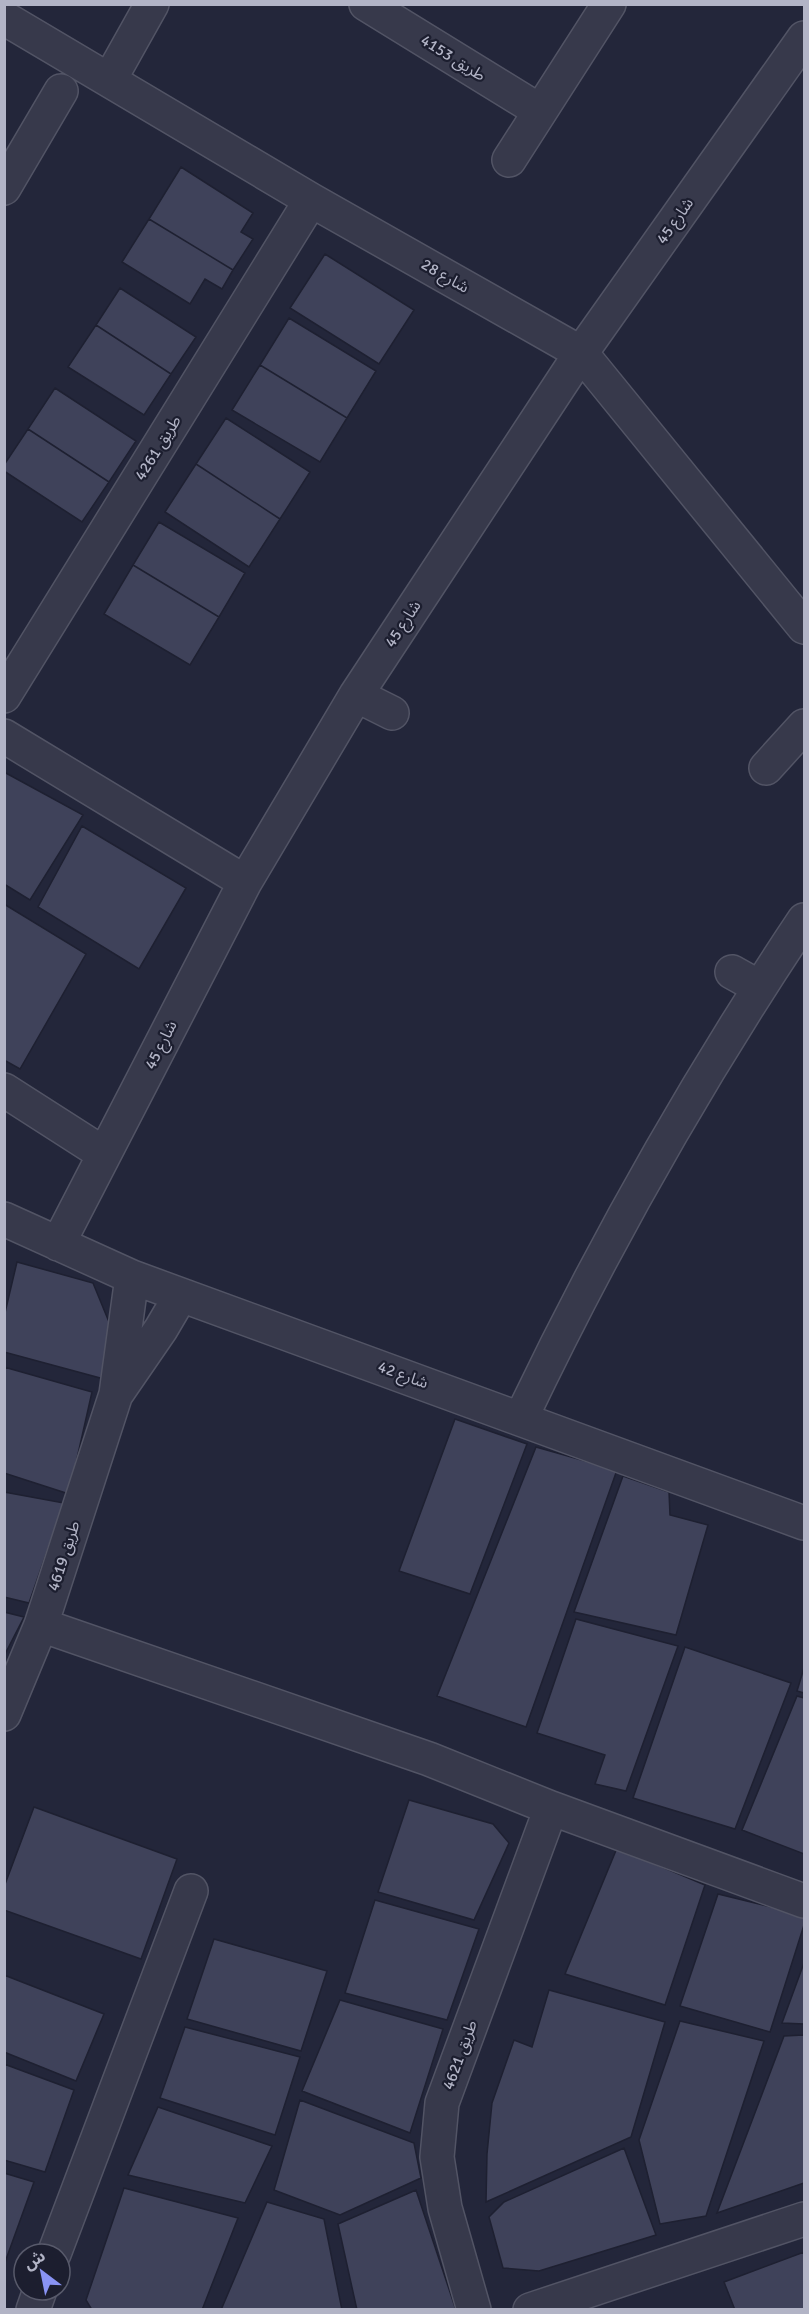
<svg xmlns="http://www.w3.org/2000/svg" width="809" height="2314" viewBox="0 0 809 2314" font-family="Signika,'Noto Sans Arabic',sans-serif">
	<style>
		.building { fill: #3f425a; stroke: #1e2031; stroke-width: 1.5 }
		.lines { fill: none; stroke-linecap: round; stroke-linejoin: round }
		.minor-casing { stroke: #525465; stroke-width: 36 }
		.minor { stroke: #37394b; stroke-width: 33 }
		.labels { text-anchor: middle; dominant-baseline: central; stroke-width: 4.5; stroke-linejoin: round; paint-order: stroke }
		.street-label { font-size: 16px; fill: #b2b4c6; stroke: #1c1e2f }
	</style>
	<rect width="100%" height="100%" fill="#23263a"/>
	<path class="building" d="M181 167 253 213 241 232 253 239 233 270 149 219Z
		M149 219 233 270 222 289 205 279 190 304 122 262Z
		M325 254 414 310 379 364 290 308Z
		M120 288 196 337 171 374 96 325Z
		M289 318 376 371 347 418 260 365Z
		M96 325 171 374 144 415 68 367Z
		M260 365 347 418 320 462 232 410Z
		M55 388 136 441 109 482 28 429Z
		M226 418 310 472 280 519 196 464Z
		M28 429 109 482 82 522 4 471V465Z
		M196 464 280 519 249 567 165 512Z
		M159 522 245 573 219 617 133 565Z
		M133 565 219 617 190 665 104 614Z
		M4 772 83 815 30 900 4 884Z
		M82 826 186 888 139 969 38 907Z
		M4 904 86 954 20 1069 4 1060Z
		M17 1262 93 1283 109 1322 104 1379 4 1352V1317Z
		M4 1367 92 1392 69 1494 4 1473Z
		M455 1419 527 1444 470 1594 399 1571Z
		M536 1447 617 1470 526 1727 437 1696Z
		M623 1476 669 1492 670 1515 708 1525 676 1635 574 1612Z
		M4 1492 64 1503 29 1603 4 1597Z
		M4 1612 24 1617 4 1656Z
		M576 1619 678 1646 626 1791 595 1784 605 1755 537 1733Z
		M685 1647 791 1683 735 1829 633 1798Z
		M804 1668V1693L797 1691Z
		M797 1696 804 1698V1854L742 1830Z
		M409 1800 493 1824 509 1843 474 1920 378 1892Z
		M34 1807 177 1859 141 1959 4 1910V1887Z
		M617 1848 705 1885 665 2005 565 1974Z
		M718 1894 804 1915V1925L770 2032 680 2006Z
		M375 1900 479 1929 447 2020 345 1993Z
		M214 1939 327 1971 301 2051 187 2019Z
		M804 1963V2024L782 2023Z
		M4 1975 104 2014 76 2081 4 2052Z
		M549 1990 665 2022 631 2137 486 2202 487 2154 492 2103 514 2040 532 2047Z
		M340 2000 443 2029 410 2133 302 2091Z
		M680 2021 764 2041 706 2216 660 2224 639 2140Z
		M185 2027 300 2057 275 2135 160 2098Z
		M804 2035V2183L717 2213 784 2036Z
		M4 2064 74 2090 45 2172 4 2160Z
		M300 2100 414 2143 421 2178 340 2215 274 2190Z
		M158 2107 272 2146 245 2203 128 2175Z
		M624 2148 656 2235 539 2271 503 2268 489 2217 504 2202Z
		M4 2173 34 2182 4 2265Z
		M124 2188 238 2218 202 2310H92L86 2300Z
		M416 2190 456 2310H357L338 2224Z
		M267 2202 324 2219 342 2310H221Z
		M804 2252V2310H735L724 2282Z"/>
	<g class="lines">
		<defs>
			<path id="minor" d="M366 4 540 111
				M4 18 311 200 581 353 804 627
				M110 79 152 4
				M509 160 609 4
				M4 188 61 91
				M356 695 392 713
				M4 696 311 200
				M4 736 245 882
				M766 768 804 726
				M732 972 759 987
				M4 1090 104 1154
				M4 1219 132 1277 804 1523
				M58 1244 245 882 356 695 581 353 804 38
				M117 1393 161 1329 181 1295
				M521 1418C604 1244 697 1080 804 920
				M41 1625 429 1759 551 1808 804 1901
				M4 1714 41 1625 116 1394 132 1277
				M54 2254 191 1891
				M33 2310 40 2290
				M474 2310 445 2208 437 2157 442 2103 551 1808
				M530 2310 804 2219"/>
		</defs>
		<use href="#minor" class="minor-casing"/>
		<use href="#minor" class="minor"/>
	</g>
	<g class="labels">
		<g class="street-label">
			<text transform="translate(453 58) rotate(32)">طريق 4153</text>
			<text transform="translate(675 221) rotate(-55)">شارع 45</text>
			<text transform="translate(445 276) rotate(30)">شارع 28</text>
			<text transform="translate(158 448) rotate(-58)">طريق 4261</text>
			<text transform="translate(403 624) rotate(-57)">شارع 45</text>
			<text transform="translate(161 1045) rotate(-63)">شارع 45</text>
			<text transform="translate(403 1375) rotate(20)">شارع 42</text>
			<text transform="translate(64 1556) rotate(-72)">طريق 4619</text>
			<text transform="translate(460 2055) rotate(-70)">طريق 4621</text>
		</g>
	</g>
	<rect width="809" height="2314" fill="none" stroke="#b2b4c6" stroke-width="12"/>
	<g transform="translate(42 2272) rotate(328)"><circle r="28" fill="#1c1e2f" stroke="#585a6b" stroke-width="1.5"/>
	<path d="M0-4.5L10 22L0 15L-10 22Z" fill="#8993f4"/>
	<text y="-9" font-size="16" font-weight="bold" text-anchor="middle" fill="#b2b4c6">ش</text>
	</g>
</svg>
